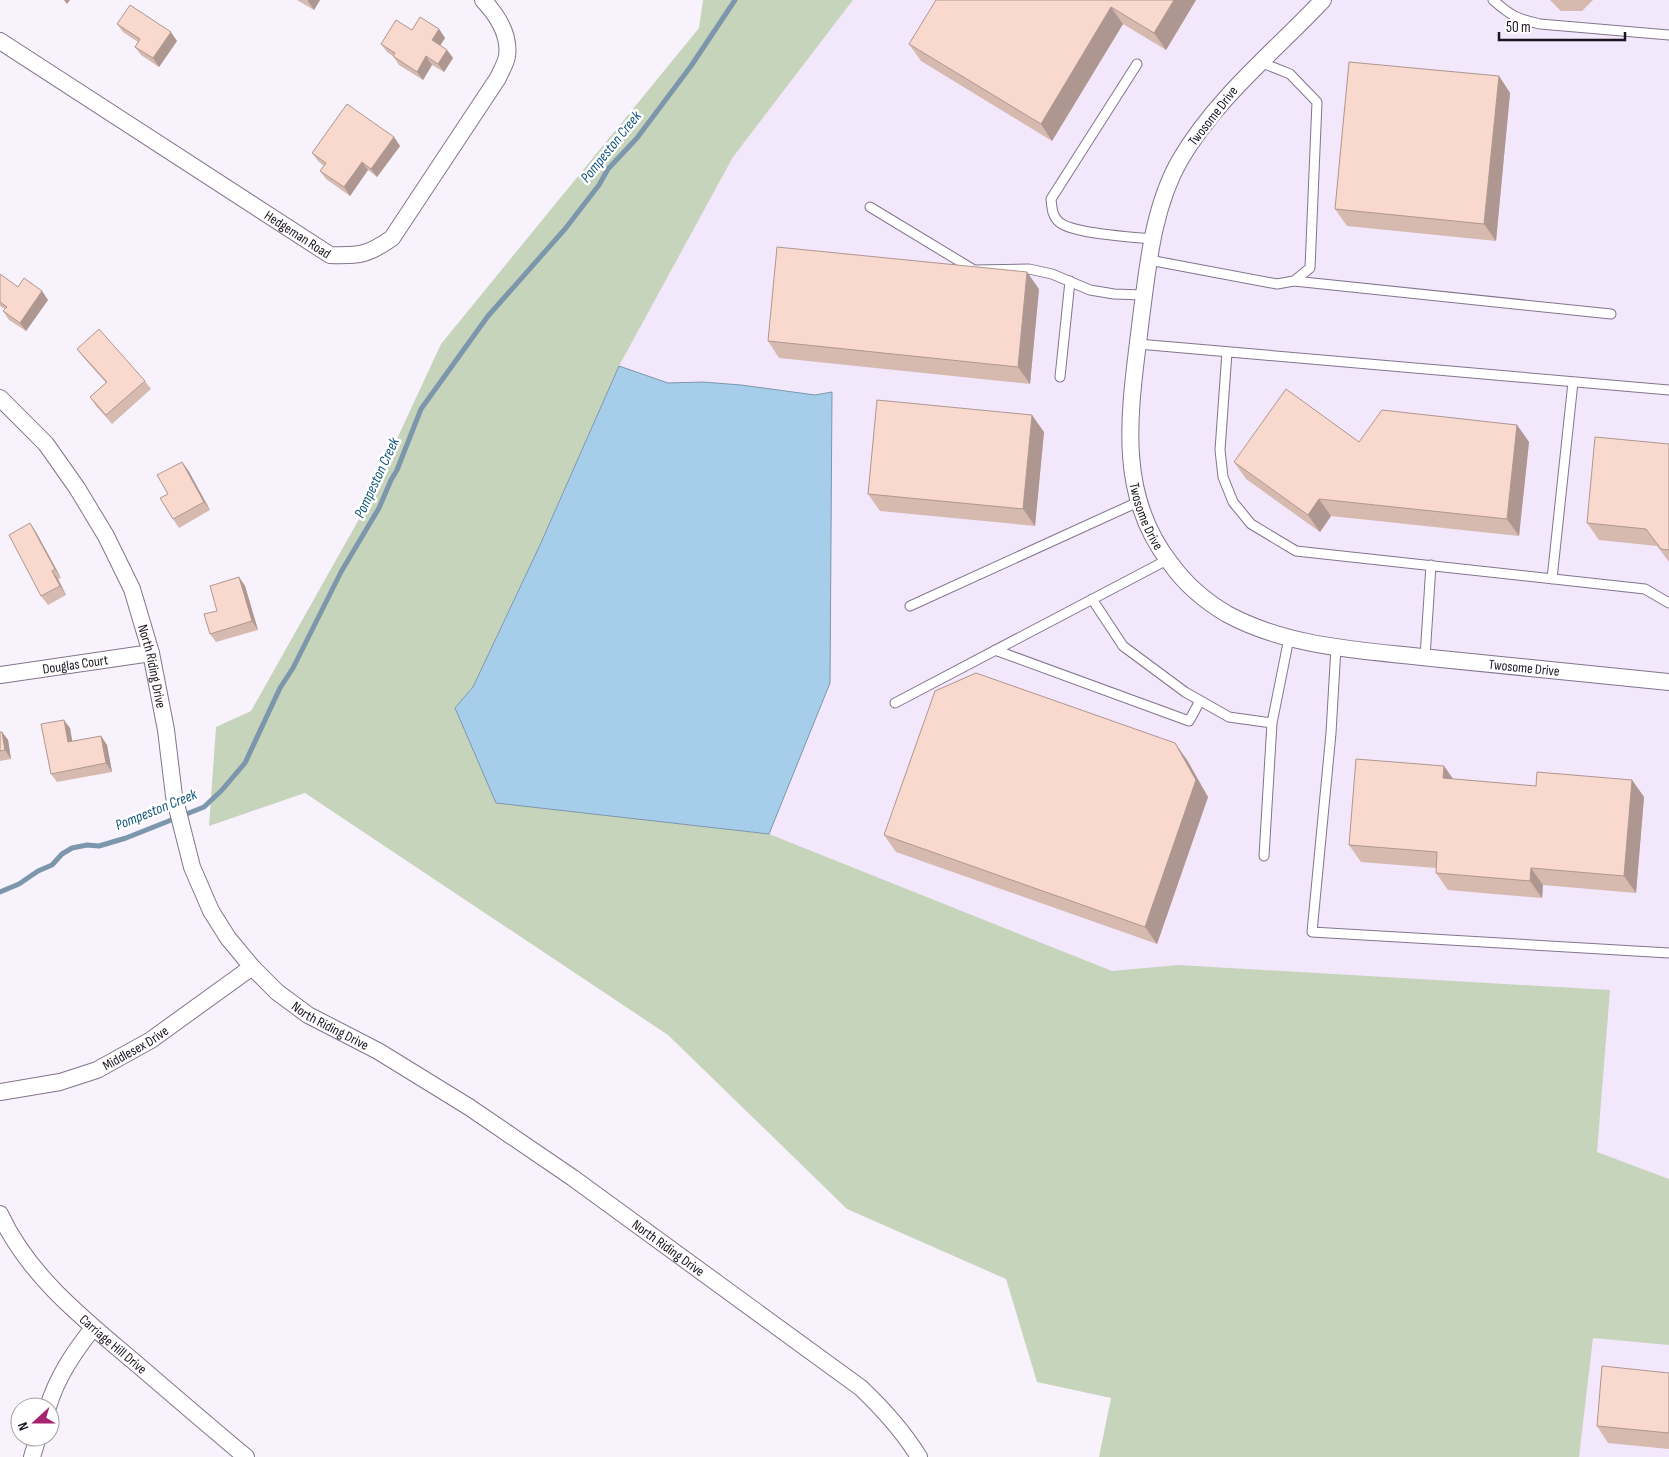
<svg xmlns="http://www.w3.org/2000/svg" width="1669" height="1457" viewBox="0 0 1669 1457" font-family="'Sofia Sans Condensed',sans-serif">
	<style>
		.built { fill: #f3e7fc }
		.green { fill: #c7d4bc }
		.water { fill: #a6ceea; stroke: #7c96ac }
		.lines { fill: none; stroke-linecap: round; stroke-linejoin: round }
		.stream { stroke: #7c96ac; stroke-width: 5 }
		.lane-casing { stroke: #82748d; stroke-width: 11 }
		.street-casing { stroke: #82748d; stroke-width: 18 }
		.lane { stroke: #fff; stroke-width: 9 }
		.street { stroke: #fff; stroke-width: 16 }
		.wall { fill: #d6bab0 }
		.shaded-wall { fill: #ae9790 }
		.building { fill: #f9d8cd; stroke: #ae9790 }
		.labels { text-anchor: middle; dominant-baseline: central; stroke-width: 5; stroke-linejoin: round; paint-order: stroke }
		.street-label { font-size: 14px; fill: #19141d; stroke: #fff }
		.water-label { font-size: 15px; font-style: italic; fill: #12567b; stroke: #fff }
	</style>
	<rect width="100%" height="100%" fill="#f8f2fd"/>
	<path class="built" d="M853 0H1669V1457H1124V1202L636 907 446 532 619 366 733 157Z"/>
	<path class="green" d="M703 0H853L733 157 619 366 540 545 473 687 455 708 496 802 769 834 1112 971 1178 965 1610 990 1597 1152 1669 1179V1345L1593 1338 1579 1457H1099L1111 1398 1037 1382 1006 1279 847 1209 668 1035 305 793 209 826 216 727 251 711 363 512 441 344 699 28Z"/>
	<path class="water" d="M619 366 668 383 703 382 741 385 815 395 832 392 830 683 769 834 496 803 455 708 473 687 540 545Z"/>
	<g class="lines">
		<path class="stream" d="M0 892 19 884 38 871 52 865 62 854 72 848 87 845 99 846 126 838 204 807 222 790 245 763 280 688 293 668 341 572 379 508 391 480 397 470 421 409 488 316 565 229 599 185 608 169 637 138 691 66 735 0"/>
		<defs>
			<path id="lane" d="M1493 0C1511 16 1517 19 1540 24L1669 35
				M1137 64 1051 199C1052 208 1052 215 1058 221 1070 234 1134 237 1153 239
				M870 207 974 270 1029 269 1052 274 1090 290 1114 294 1144 295
				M1149 260 1277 284 1294 281 1310 268 1317 102 1290 74 1260 62
				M1294 281 1611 314
				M1138 344 1669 390
				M1227 352 1220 450 1223 477 1233 502 1251 524 1296 551 1645 589 1669 603
				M1060 377 1070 281
				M1552 579 1573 382
				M1092 599 1123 646 1185 692 1229 717 1272 723 1289 638
				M910 606 1138 502
				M1336 647 1331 733 1312 932 1669 953
				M995 650 1189 721 1200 701
				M1425 657 1431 565
				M895 703 1167 560
				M1264 856 1272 723"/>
			<g id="street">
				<path id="s1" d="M1323 0C1274 52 1217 97 1180 160 1153 207 1148 265 1141 318 1131 404 1113 491 1171 564 1186 585 1205 601 1227 614 1290 648 1362 650 1431 658 1510 666 1590 674 1669 682"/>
				<path id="s2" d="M0 41 330 255C359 256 368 255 392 238L498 78C501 71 506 63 507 56 510 35 497 15 483 0"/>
				<path id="s3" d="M0 398 46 444 77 488 106 536 132 589 151 653 166 730 174 796 192 867 211 911 228 938 252 967 277 992 308 1015 378 1051 469 1107 573 1178 861 1388C883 1409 903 1431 919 1457"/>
				<path id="s4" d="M0 675 151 653"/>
				<path id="s5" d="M0 1092 60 1082 97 1070 151 1040 252 967"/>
				<path id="s6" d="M0 1214C29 1277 86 1321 138 1365 174 1396 210 1427 246 1457"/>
				<path d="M48 1407C57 1377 74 1352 93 1328"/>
				<path d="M32 1457 38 1437"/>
			</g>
		</defs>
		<use href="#lane" class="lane-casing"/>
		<use href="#street" class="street-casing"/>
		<use href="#lane" class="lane"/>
		<use href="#street" class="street"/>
	</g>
	<path class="wall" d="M297 0H320L314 10Z
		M936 0H1196L1166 50 1123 24 1052 141 921 61 909 44Z
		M1550 0H1593L1582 11H1561Z
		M117 24 177 41 159 67 141 55 135 47 138 42 123 32Z
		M439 29 445 38 440 45 447 50 453 58 444 72 432 65 423 80 399 65 393 56 387 52 381 44 412 30Z
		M1499 76 1510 93 1496 241 1347 226 1335 209Z
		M394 137 400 146 377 177 368 170 350 196 326 179 320 171 324 166 318 161 312 153Z
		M0 274 18 287 42 291 48 300 26 331 9 320 3 311 5 309 0 306Z
		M1039 289 1030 384 779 358 768 341Z
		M77 349 145 381 151 389 112 424 96 406 90 397 106 383 83 357Z
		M1517 425 1529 442 1519 536 1331 516 1320 532 1246 479 1234 462 1359 442Z
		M1044 432 1035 526 880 511 868 494Z
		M1669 444V562L1657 546 1599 540 1587 523Z
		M188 470 210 510 179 528 173 519 168 494Z
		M36 532 61 578 58 579 66 595 48 605 41 596Z
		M239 577 245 586 258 630 216 642 210 634 217 611Z
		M70 728 72 742 101 736 107 745 112 772 57 782 51 774Z
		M0 732H2L8 740 11 759 0 761Z
		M1187 760 1208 797 1157 944 896 852 884 835Z
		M1453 779 1536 786 1632 780 1644 797 1636 893 1543 885 1542 898 1448 890 1436 873V868L1361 862 1349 845Z
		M1669 1373V1449L1608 1443 1597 1426Z"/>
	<path class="shaded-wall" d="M64 0H70L67 4Z
		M308 0H320L314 10 308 1Z
		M1174 0H1196L1166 50 1154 33Z
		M1111 7 1123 24 1052 141 1041 124Z
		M439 29 445 38 438 49 432 40Z
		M171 32 177 41 159 67 153 58Z
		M447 50 453 58 444 72 438 64Z
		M426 56 432 65 423 80 417 72Z
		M1499 76 1510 93 1496 241 1484 224Z
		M394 137 400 146 377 177 371 169Z
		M362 162 368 170 350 196 344 187Z
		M1027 272 1039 289 1030 384 1018 367Z
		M42 291 48 300 26 331 20 323Z
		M1032 415 1044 432 1035 526 1023 509Z
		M1517 425 1529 442 1519 536 1507 519Z
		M182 462 188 470 210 510 204 502Z
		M1319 499 1331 516 1320 532 1308 515Z
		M30 523 36 532 61 578 55 569Z
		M52 571 58 579 66 595 60 586Z
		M239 577 245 586 258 630 252 621Z
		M64 720 70 728 74 751 68 742Z
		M2 732 8 740 11 759 5 750Z
		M101 736 107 745 112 772 106 763Z
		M1175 743 1187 760 1208 797 1157 944 1145 927Z
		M1444 766 1456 783 1443 778Z
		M1632 780 1644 797 1636 893 1624 876Z
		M1531 868 1543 885 1542 898 1530 881Z"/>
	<path class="building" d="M936 0H1174L1154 33 1111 7 1041 124 909 44Z
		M130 5 171 32 153 58 135 47 140 39 117 24Z
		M420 17 439 29 432 40 447 50 438 64 426 56 417 72 393 56 395 53 381 44 396 20 412 30Z
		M1349 62 1499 76 1484 224 1335 209Z
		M347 104 394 137 371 169 362 162 344 187 320 171 326 163 312 153Z
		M777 247 1027 272 1018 367 768 341Z
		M0 274 18 287 24 278 42 291 20 323 3 311 7 307 0 302Z
		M99 329 145 381 106 415 90 397 107 382 77 349Z
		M1286 389 1359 442 1382 410 1517 425 1507 519 1319 499 1308 515 1234 462Z
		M877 400 1032 415 1023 509 868 494Z
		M1595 437 1669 444V550L1661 549 1646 529 1587 523Z
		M182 462 204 502 173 519 160 498 168 494 157 475Z
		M30 523 55 569 52 571 60 586 41 596 9 535Z
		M239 577 252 621 210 634 204 614 217 611 210 586Z
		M976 673 1175 743 1196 780 1145 927 884 835 935 691Z
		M64 720 68 742 101 736 106 763 51 774 41 724Z
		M0 732H2L5 750 0 751Z
		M1356 759 1444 766 1443 778 1536 786 1537 772 1632 780 1624 876 1531 868 1530 881 1436 873 1437 852 1349 845Z
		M1602 1366 1669 1373V1433L1597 1426Z"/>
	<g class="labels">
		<g class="street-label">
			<text transform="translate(1213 116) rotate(-52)">Twosome Drive</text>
			<text stroke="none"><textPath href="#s2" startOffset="355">Hedgeman Road</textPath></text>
			<text stroke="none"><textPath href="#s1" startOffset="580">Twosome Drive</textPath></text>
			<text stroke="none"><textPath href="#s4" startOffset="76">Douglas Court</textPath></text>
			<text stroke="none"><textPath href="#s3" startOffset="314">North Riding Drive</textPath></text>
			<text stroke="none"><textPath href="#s1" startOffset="1014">Twosome Drive</textPath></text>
			<text stroke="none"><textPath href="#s3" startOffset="735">North Riding Drive</textPath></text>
			<text stroke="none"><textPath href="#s5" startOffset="144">Middlesex Drive</textPath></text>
			<text stroke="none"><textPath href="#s3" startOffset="1140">North Riding Drive</textPath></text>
			<text stroke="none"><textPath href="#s6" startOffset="174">Carriage Hill Drive</textPath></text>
		</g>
		<g class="water-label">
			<text transform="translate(611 147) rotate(-51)">Pompeston Creek</text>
			<text transform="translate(377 478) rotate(-65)">Pompeston Creek</text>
			<text transform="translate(156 810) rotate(-22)">Pompeston Creek</text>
		</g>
	</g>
	<g transform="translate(35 1422) rotate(249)"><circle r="24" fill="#ffffff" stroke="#a3a1a5"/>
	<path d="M0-4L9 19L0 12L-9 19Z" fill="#a72370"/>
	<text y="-8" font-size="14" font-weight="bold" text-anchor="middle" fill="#19141d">N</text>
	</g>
	<path d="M1499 32v8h126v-8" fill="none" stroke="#19141d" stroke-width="2.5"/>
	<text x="1506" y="32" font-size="15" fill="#19141d" stroke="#ffffff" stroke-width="4" paint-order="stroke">50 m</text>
</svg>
